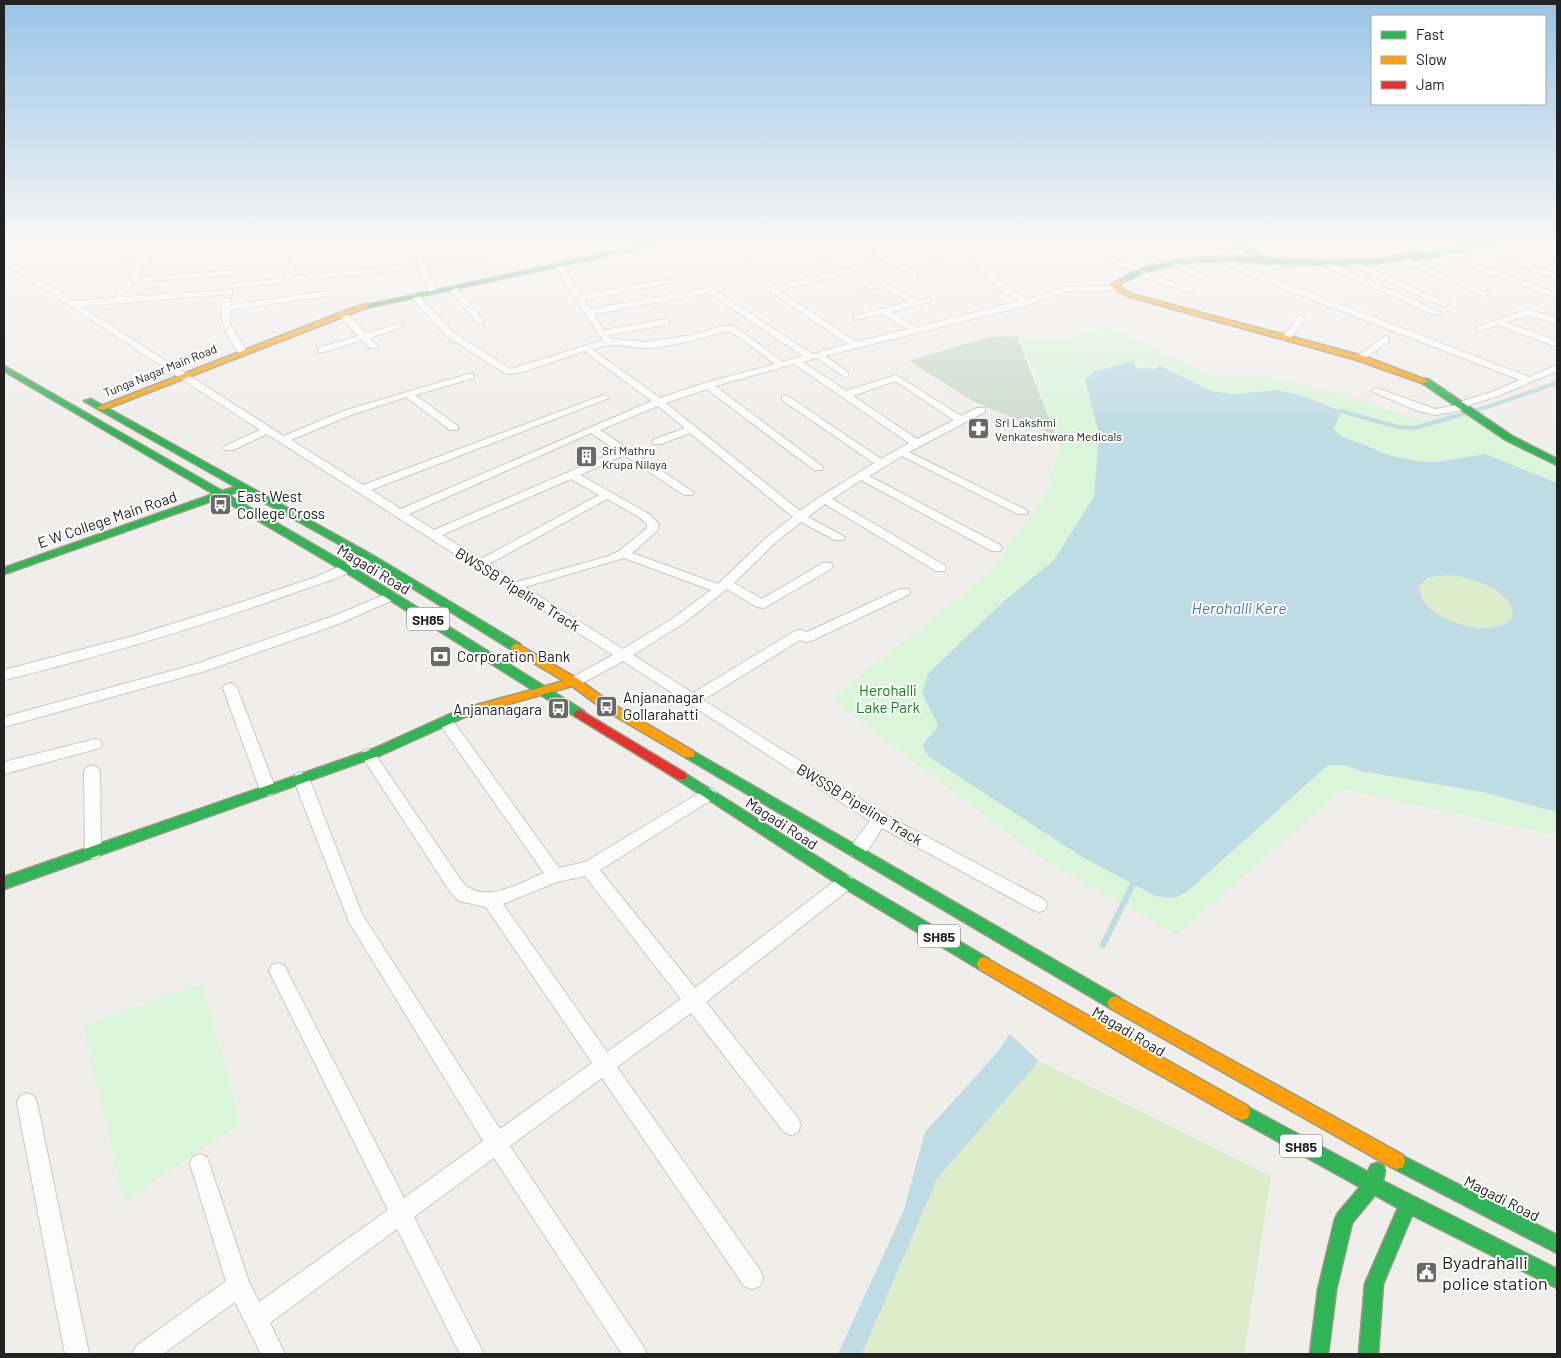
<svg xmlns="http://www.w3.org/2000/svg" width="1561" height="1358" viewBox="0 0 1561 1358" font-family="Barlow,sans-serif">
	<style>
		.grass { fill: #ddeccb }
		.cemetery { fill: #cadbca }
		.park { fill: #daf5da }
		.water { fill: #bfdbe3; fill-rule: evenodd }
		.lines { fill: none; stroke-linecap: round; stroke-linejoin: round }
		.stream-far1 { stroke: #bfdbe3; stroke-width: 4 }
		.stream { stroke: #bfdbe3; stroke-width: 6 }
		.street-casing { stroke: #c9c8c7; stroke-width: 2 }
		.fast-casing { stroke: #999a82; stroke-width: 3 }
		.slow-casing { stroke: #999a82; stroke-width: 3 }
		.jam-casing { stroke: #999a82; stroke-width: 3 }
		.street { fill: #fdfcfc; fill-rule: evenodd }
		.fast { fill: #30b455; fill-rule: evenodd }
		.slow { fill: #ff9f0a; fill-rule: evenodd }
		.jam { fill: #e5322d; fill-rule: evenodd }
		.labels { text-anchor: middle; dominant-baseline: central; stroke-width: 4; stroke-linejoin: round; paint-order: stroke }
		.far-street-label { font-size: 12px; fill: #222; stroke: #fff }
		.far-poi-label { font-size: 12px; fill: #222; stroke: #fff; text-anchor: start }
		.shield { fill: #fff; stroke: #646464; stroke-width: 1 }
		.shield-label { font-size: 14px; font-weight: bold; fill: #222 }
		.poi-label { font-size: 15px; fill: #222; stroke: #fff; text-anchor: start }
		.street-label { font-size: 15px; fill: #222; stroke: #fff }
		.park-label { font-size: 15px; fill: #0c8416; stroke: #fff }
		.water-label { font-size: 16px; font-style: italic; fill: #4a7aab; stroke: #fff }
		.near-poi-label { font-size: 18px; fill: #222; stroke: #fff; text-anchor: start }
	</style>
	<rect width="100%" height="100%" fill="#f0eeeb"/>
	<path class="grass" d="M1451 575C1471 578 1518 591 1512 619 1490 641 1420 619 1419 587L1427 579Z
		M1039 1061 1271 1176 1244 1354H862L937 1179Z"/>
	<path class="cemetery" d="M1017 336 1056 436 975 402 909 361 988 337Z"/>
	<path class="park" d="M1110 327 1213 376 1257 375 1342 394 1421 421 1463 410 1502 440 1557 466V483L1485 454 1436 462 1417 461 1392 456 1339 435 1277 390 1233 394 1212 391 1160 365 1158 369 1136 368 1085 381 1099 433 1094 497 1054 560 1004 601 922 693 938 726 923 745 1082 857 1156 896 1188 891 1328 765H1344L1361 771 1482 792 1557 812V836L1343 789 1177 935 1039 857 831 699 991 572 1047 491 1059 447 1035 374 1017 336 1058 340Z
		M202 984 241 1123 124 1202 83 1026Z"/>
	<path class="water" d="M1134 360 1137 368 1157 369 1159 365 1212 391 1233 394 1277 390 1300 395 1341 411 1334 429 1339 435 1392 456 1417 461 1436 462 1485 454 1557 483V812L1482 792 1361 771 1344 765H1328L1188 891 1175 898 1156 896 1082 857 928 756 923 745 938 726 922 693 928 674 1004 601 1054 560 1094 497 1099 433 1085 380 1093 372ZM1451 575C1471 578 1518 591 1512 619 1490 641 1419 619 1419 587L1427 578Z
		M1010 1034 1039 1061 937 1179 862 1354H838L904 1210 925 1132 996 1054Z"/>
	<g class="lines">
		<path class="stream-far1" d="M1335 413 1341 411 1398 427 1415 428 1490 406 1557 383"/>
		<path class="stream" d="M1103 945 1133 884V878"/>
		<defs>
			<path id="street" d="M294 243H302L301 246 372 243 368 245 300 251 293 277 417 263 412 243H420L422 252 488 243H509L505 245 423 257 424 262 561 245 565 247 561 249 426 267 437 292 433 294 429 292 418 268 231 288 227 286 231 284 284 278Z
				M722 243H731L767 272 760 274Z
				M794 243H803L816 251 856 243H871L821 255 843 270 884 260 873 254V250L895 243H907L882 252 917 273V277H911L889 263 779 290 856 342 908 329 883 314 854 320V316L908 302 884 287 864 290 863 288 885 282 916 300 930 298V302L891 312 917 327 1019 301 995 286 963 255 926 264V260L959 251 951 243H959L1001 282 1027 299 1067 287 1114 286 1118 288 1114 290 1067 291 1018 308 825 356 848 372V376L845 377 817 358 803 362 846 391 896 375 961 416 977 408H985V412L909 452 1026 510 1028 512 1026 514H1018L902 456 869 476 1000 545 1002 548 1000 551H992L861 480 832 499 944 565 946 568 944 571H936L825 504 808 517 843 536 845 538 843 540H835L801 522 776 542 734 583 762 599 823 563H831L833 566 831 569 764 608 757 607 727 589 684 623 633 655 693 693 795 631 800 630 807 632 900 589H908L910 592 908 595 811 641 806 642 800 640 703 700 886 815 1045 900 1047 905 1045 910 1039 912 1033 910 882 828C875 838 866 861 851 856L849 851 851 846 870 821 623 661 579 685H569L567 682 569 679 613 655 267 434 233 450H225L224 448 225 446 260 430 4 263V258H7L73 301 114 298 137 266H114L111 261 115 251 4 255V251L146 245 150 247 149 249 123 250 119 261 140 262 147 251H153L154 253 137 277 241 270 242 272 238 274 134 282 123 297 232 290V294H229L80 306 284 436 343 411 468 374H474V378L415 395 458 426V430H450L406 397 351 415 291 440 363 485 601 396 604 395 609 398 371 490 401 509 652 401 584 351 523 372 506 374 448 337 412 298V294H418L454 333 511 369 603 340 554 266 558 264H561L581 295 677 278 681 280 677 282 584 300 591 309 721 286 725 288 717 291 812 354 848 344 772 293 771 287 835 272ZM709 293 803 356 783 362 734 326H722L697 334 647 342 611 339 608 335 666 325 670 322 666 319 604 330 594 314ZM722 332H732L775 364 705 383 660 398 592 349C616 342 623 347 646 348 668 348 701 338 722 332ZM794 364 909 443 881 459 788 396H782V400L874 463 820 497 800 511 666 403 707 389 814 470H822L823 468 822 466 715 386ZM895 381 954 420 917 439 853 396ZM658 406 685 428 653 440 652 442 653 444H661L690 433 793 517 767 537 718 584 632 553 657 531 659 524 649 514 580 475 624 455 684 495H692L694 493 692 491 600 430ZM591 433 617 451 434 530 409 514ZM571 479 599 495 481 559 442 535ZM607 499 641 518 647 525V528L619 551 609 556 517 582 489 564ZM624 558 711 590 675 617 623 649 525 587Z
				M1066 243H1077L1144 269V272L1195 290 1188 292 1134 274V271Z
				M1237 243H1256L1238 247 1234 245Z
				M1349 243H1359L1393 260 1386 262Z
				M1406 243C1419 243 1429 251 1441 251L1557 293V298L1437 255 1431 256Z
				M1518 243H1530L1557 253V257Z
				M1472 246H1478L1557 274V279L1472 250Z
				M1143 256H1149L1167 264 1163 266 1143 260Z
				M1217 256H1223L1259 273 1529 377 1557 365V371L1498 396 1469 405 1468 409 1435 415 1418 411 1371 391 1376 388 1379 389 1435 409 1458 405 1459 402 1492 392 1520 380 1253 277 1217 260Z
				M1397 256H1403L1490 294 1483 296 1397 260Z
				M1167 260H1173L1207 276 1200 278 1167 264Z
				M1348 261H1354L1450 304 1443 306 1348 265Z
				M1324 262H1330L1442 313 1435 315 1324 266Z
				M450 286H456L483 320V324H477L450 290Z
				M330 291H333V295L230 310 229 322 247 352 245 354H239C227 335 216 320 224 298H230L231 305Z
				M1528 309 1557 318V324L1528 315 1506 322 1557 341V347L1498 325 1479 331 1475 328Z
				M342 311 345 312 366 334 400 323 404 326 370 338 378 346 376 348H370L362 340 324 352H318V348L358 336 338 314Z
				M1301 316 1305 319 1304 321 1289 340H1283V336L1298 317Z
				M1386 336 1389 337V341L1363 360H1357V356Z
				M369 553 375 557C364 570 317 585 299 591 203 626 103 656 4 680V670L133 636 233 605 316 577Z
				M391 592 395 593 397 596 395 599 341 623 205 671 4 727V717L196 664 331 617Z
				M230 683 235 685 237 688 276 790 273 794 268 796 263 794 260 790 223 688 225 685Z
				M446 717 451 718 559 868 585 862 704 790 709 788 714 790 717 794 714 798 600 870 695 988 840 877 846 875 852 877 854 882 852 887 706 1002 798 1118 801 1125 798 1132 791 1135 784 1132 691 1013 617 1067 760 1270 763 1278 760 1286 752 1289 744 1286 602 1078 510 1146 643 1346 647 1354H622L494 1158 414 1217 484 1354H460L397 1229 270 1323 285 1354H261L235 1302 163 1354H132L136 1346 226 1281 190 1164 193 1157 200 1154 207 1157 249 1282 259 1302 388 1210 272 977 269 971 272 965 278 963 284 965 404 1198 483 1141 349 922 293 778 296 774 301 772 306 774 309 778 362 914 500 1129 592 1063 486 907 459 901 451 893 361 755 363 751 368 749 373 751 463 883C485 905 519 883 544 873L441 726 439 722 441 718ZM585 876 681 999 607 1052 503 904 557 882Z
				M95 739 100 740 102 744 100 748 4 774V762Z
				M92 765 97 767 100 771 101 852 99 857 93 859 87 857 85 852 84 771 87 767Z
				M27 1093 34 1096 37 1103 89 1354H65L17 1103 20 1096Z"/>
			<path id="fast" d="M654 243H666L366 308 363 306Z
				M1230 243H1238L1263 256 1264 258 1321 261 1370 260 1494 243H1509L1429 257 1370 264 1321 265 1206 261 1178 264 1152 270 1124 281 1119 280C1151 256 1218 256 1257 257Z
				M4 366 222 491 236 487 84 401 91 399 372 555 520 644 521 647 520 650H512L366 559 242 490 228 495 352 567 584 711 586 714 584 717H576L344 571 220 498 4 574V568L214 494 4 371Z
				M1422 379H1428L1512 436 1557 459V465L1506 440 1422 383Z
				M481 704 487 708 485 711 465 717 381 755 4 889V877L373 749 457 711Z
				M689 749 1120 998 1123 1003 1120 1008 1115 1010 1110 1008 685 757 683 754 685 751Z
				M681 771 851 878 989 959 991 964 989 969 984 971 979 969 841 886 677 779 675 776 677 773Z
				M1242 1104 1368 1172 1371 1165 1377 1163 1383 1165 1385 1171 1383 1181 1557 1269V1288L1412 1215 1383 1284 1378 1354H1359L1365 1284 1398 1208 1375 1195 1352 1223 1336 1290 1328 1354H1310L1318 1290 1335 1219 1338 1213 1360 1187 1236 1118 1234 1112 1236 1106Z
				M1397 1153 1557 1235V1253L1391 1167 1389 1161 1391 1155Z"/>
			<path id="slow" d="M1120 279 1125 280 1118 286 1131 294 1363 356 1429 381 1422 383 1357 360 1127 296 1110 286Z
				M366 304 368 305V307L103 410 96 408 345 311Z
				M516 643 578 679 611 703 693 751 695 754 693 757H685L603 709 572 686 481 712 477 711 475 708 477 705 564 681 512 650 511 647Z
				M984 957 1248 1106 1250 1112 1248 1118 1242 1120 1236 1118 1137 1062 979 969 977 964 979 959Z
				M1115 996 1403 1155 1405 1161 1403 1167 1397 1169 1391 1167 1110 1008 1107 1003 1110 998Z"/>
			<path id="jam" d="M580 710 685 773 687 776 685 779H677L576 717 574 714 576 711Z"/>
		</defs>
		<use href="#street" class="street-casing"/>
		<use href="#fast" class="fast-casing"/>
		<use href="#slow" class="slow-casing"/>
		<use href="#jam" class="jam-casing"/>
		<use href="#street" class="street"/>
		<use href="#fast" class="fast"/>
		<use href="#slow" class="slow"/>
		<use href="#jam" class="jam"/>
	</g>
	<linearGradient id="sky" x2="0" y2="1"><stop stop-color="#97c4e6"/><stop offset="0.56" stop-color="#f8f7f6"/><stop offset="1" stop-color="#f8f7f6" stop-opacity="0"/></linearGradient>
	<rect width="1561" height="433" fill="url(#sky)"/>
	<defs>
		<symbol id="pharmacy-square" viewBox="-11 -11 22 22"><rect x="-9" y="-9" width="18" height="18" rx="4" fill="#6a6968" stroke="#fff"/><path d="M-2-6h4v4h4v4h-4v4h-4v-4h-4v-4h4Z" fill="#fff"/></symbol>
		<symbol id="building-square" viewBox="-11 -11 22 22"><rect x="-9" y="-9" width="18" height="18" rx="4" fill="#6a6968" stroke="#fff"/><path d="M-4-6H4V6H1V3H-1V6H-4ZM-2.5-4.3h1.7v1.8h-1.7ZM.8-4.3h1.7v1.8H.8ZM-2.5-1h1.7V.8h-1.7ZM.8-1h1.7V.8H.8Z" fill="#fff"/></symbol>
		<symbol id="bus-square" viewBox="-11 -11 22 22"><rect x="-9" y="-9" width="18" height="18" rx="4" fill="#6a6968" stroke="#fff"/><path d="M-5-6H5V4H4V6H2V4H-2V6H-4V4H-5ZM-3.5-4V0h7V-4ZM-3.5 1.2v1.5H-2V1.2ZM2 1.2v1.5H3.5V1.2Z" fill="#fff"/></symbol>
		<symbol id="bank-square" viewBox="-11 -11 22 22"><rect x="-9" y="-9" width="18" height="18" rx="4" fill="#6a6968" stroke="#fff"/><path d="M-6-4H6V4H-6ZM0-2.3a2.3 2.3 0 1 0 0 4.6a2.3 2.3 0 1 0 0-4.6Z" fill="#fff"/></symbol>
		<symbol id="civic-square" viewBox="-11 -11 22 22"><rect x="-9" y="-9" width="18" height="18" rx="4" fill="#6a6968" stroke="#fff"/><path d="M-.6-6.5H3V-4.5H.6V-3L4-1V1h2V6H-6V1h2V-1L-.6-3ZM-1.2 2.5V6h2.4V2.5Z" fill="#fff"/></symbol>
	</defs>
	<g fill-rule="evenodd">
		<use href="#pharmacy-square" x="966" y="416" width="25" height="25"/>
		<use href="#building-square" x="574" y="444" width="25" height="25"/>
		<use href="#bus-square" x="208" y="492" width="25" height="25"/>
		<use href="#bank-square" x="428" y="644" width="25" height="25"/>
		<use href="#bus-square" x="594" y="694" width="25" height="25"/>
		<use href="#bus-square" x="546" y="696" width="25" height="25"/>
		<use href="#civic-square" x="1414" y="1260" width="25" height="25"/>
	</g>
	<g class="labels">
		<g class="far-street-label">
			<text transform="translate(160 370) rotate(-22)">Tunga Nagar Main Road</text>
		</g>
		<g class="far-poi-label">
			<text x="995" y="422">Sri Lakshmi<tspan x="995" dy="14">Venkateshwara Medicals</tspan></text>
			<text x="602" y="450">Sri Mathru<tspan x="602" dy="14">Krupa Nilaya</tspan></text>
		</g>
		<g class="shield">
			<rect x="407" y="607.5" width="42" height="23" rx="4"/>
			<rect x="918" y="924.5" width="42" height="23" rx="4"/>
			<rect x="1280" y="1134.5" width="42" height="23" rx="4"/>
		</g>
		<g class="shield-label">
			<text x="428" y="619">SH85</text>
			<text x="939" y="936">SH85</text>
			<text x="1301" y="1146">SH85</text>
		</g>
		<g class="poi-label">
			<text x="237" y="496">East West<tspan x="237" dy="17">College Cross</tspan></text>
			<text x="457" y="656">Corporation Bank</text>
			<text x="623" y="697">Anjananagar<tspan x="623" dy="17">Gollarahatti</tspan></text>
			<text x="542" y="709" text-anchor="end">Anjananagara</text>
		</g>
		<g class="street-label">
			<text transform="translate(107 519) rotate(-19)">E W College Main Road</text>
			<text transform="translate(374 569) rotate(31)">Magadi Road</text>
			<text transform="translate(518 589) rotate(32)">BWSSB Pipeline Track</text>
			<text transform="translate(860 804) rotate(31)">BWSSB Pipeline Track</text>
			<text transform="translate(782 823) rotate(33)">Magadi Road</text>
			<text transform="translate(1129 1031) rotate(31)">Magadi Road</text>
			<text transform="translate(1502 1198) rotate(27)">Magadi Road</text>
		</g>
		<g class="park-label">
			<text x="888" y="690">Herohalli<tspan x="888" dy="17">Lake Park</tspan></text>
		</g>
		<g class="water-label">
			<text x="1239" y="607">Herohalli Kere</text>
		</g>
		<g class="near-poi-label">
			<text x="1442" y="1262">Byadrahalli<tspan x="1442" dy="21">police station</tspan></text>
		</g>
	</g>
	<rect width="1561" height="1358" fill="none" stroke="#222222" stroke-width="10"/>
	<rect x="1371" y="15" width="175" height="90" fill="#ffffff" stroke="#a7a7a7"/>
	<rect x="1381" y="31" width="25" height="8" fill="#30b455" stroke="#a7a7a7"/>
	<text x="1416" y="40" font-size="15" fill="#222222">Fast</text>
	<rect x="1381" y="56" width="25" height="8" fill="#ff9f0a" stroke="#a7a7a7"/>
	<text x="1416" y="65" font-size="15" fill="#222222">Slow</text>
	<rect x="1381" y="81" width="25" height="8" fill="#e5322d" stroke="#a7a7a7"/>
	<text x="1416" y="90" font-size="15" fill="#222222">Jam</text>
</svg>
